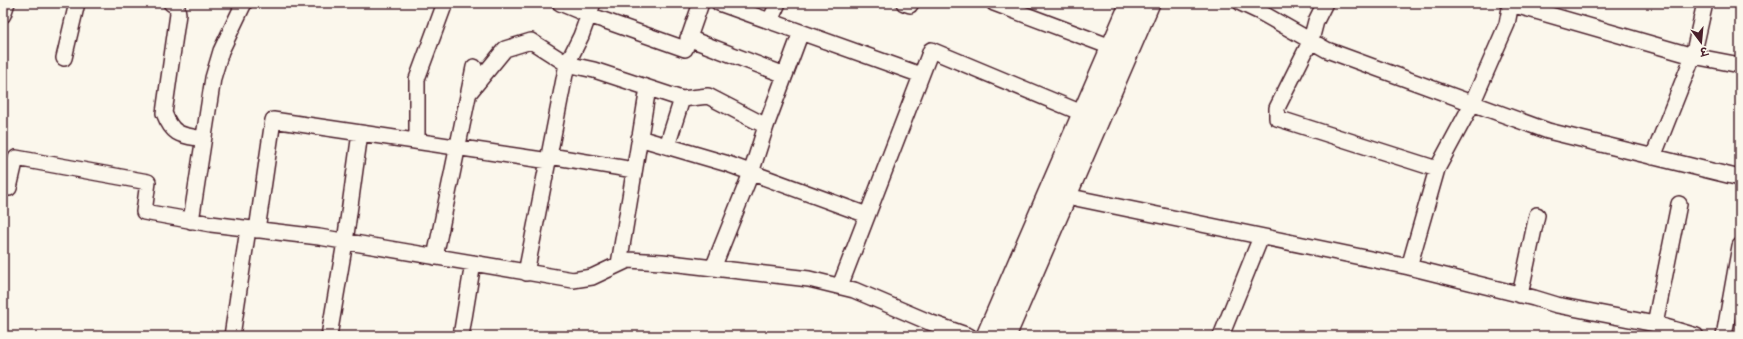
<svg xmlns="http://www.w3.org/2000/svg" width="1743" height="339" viewBox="0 0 1743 339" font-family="'Comic Neue','Playpen Sans Deva',sans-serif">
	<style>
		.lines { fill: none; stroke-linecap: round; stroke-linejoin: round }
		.minor-casing { stroke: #4a1f2b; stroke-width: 18 }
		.major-casing { stroke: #4a1f2b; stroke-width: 22 }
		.minor { stroke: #fbf7ec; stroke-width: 15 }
		.major { stroke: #fbf7ec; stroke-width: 19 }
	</style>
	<rect width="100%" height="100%" fill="#fbf7ec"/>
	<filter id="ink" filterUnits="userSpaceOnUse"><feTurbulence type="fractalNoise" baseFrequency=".025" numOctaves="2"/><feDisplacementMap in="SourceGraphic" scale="8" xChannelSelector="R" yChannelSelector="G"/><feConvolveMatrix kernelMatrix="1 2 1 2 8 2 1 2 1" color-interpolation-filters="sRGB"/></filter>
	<g filter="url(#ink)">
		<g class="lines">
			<defs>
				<path id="minor" d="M171 3 177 7 178 14 164 113C173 136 181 135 203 139
					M560 3 589 15 685 49 701 3
					M719 3 921 75
					M904 3 910 5 911 3
					M994 3 1111 47
					M1241 3 1258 11 1327 50 1548 131 1740 178
					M1325 3 1316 21 1311 40 1277 108V118L1437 169
					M1508 3 1693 56 1740 65
					M3 15 7 3
					M770 21 778 3
					M688 38 785 75 801 32
					M64 58 77 3
					M469 93 505 49 531 41 567 64 594 70 682 99 667 146
					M682 99 708 96 766 126
					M639 138 728 164 867 215
					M417 141V79L445 3
					M550 156 634 170
					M1653 157 1693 56 1705 3
					M3 187 9 188 16 158 148 182 144 212 211 224 319 237 573 280 592 277 628 260 662 262 809 279 854 290 929 322 969 336
					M1066 196 1409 267 1534 298 1557 305 1655 324 1696 336
					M191 221 213 78 221 51 244 3
					M257 230 273 120 549 161
					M435 257 474 67
					M619 264 648 88
					M1409 267 1437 169 1472 104 1507 24 1511 3
					M713 268 751 173 766 126 785 75
					M526 273 567 64 581 36 593 3
					M840 286 931 50 1082 113
					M1520 295 1537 215
					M1655 324 1679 204
					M232 336 248 229
					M329 336 345 242 360 133
					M461 336 473 263
					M1221 336 1261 237
					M1724 336 1740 246"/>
				<path id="major" d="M986 336 1130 3
					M1006 336 1150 3"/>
			</defs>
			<use href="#minor" class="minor-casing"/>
			<use href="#major" class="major-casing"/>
			<use href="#minor" class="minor"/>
			<use href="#major" class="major"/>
		</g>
	</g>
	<rect width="1743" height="339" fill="none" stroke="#fbf7ec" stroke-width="16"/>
	<rect x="8" y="8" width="1727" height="323" fill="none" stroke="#4a1f2b" stroke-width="1.5" filter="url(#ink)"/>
	<g transform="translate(1701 42) rotate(164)" stroke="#fbf7ec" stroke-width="3" paint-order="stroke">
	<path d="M0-3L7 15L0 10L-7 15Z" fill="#4a1f2b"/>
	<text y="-6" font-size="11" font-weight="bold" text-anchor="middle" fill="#4a1f2b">उ</text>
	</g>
</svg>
